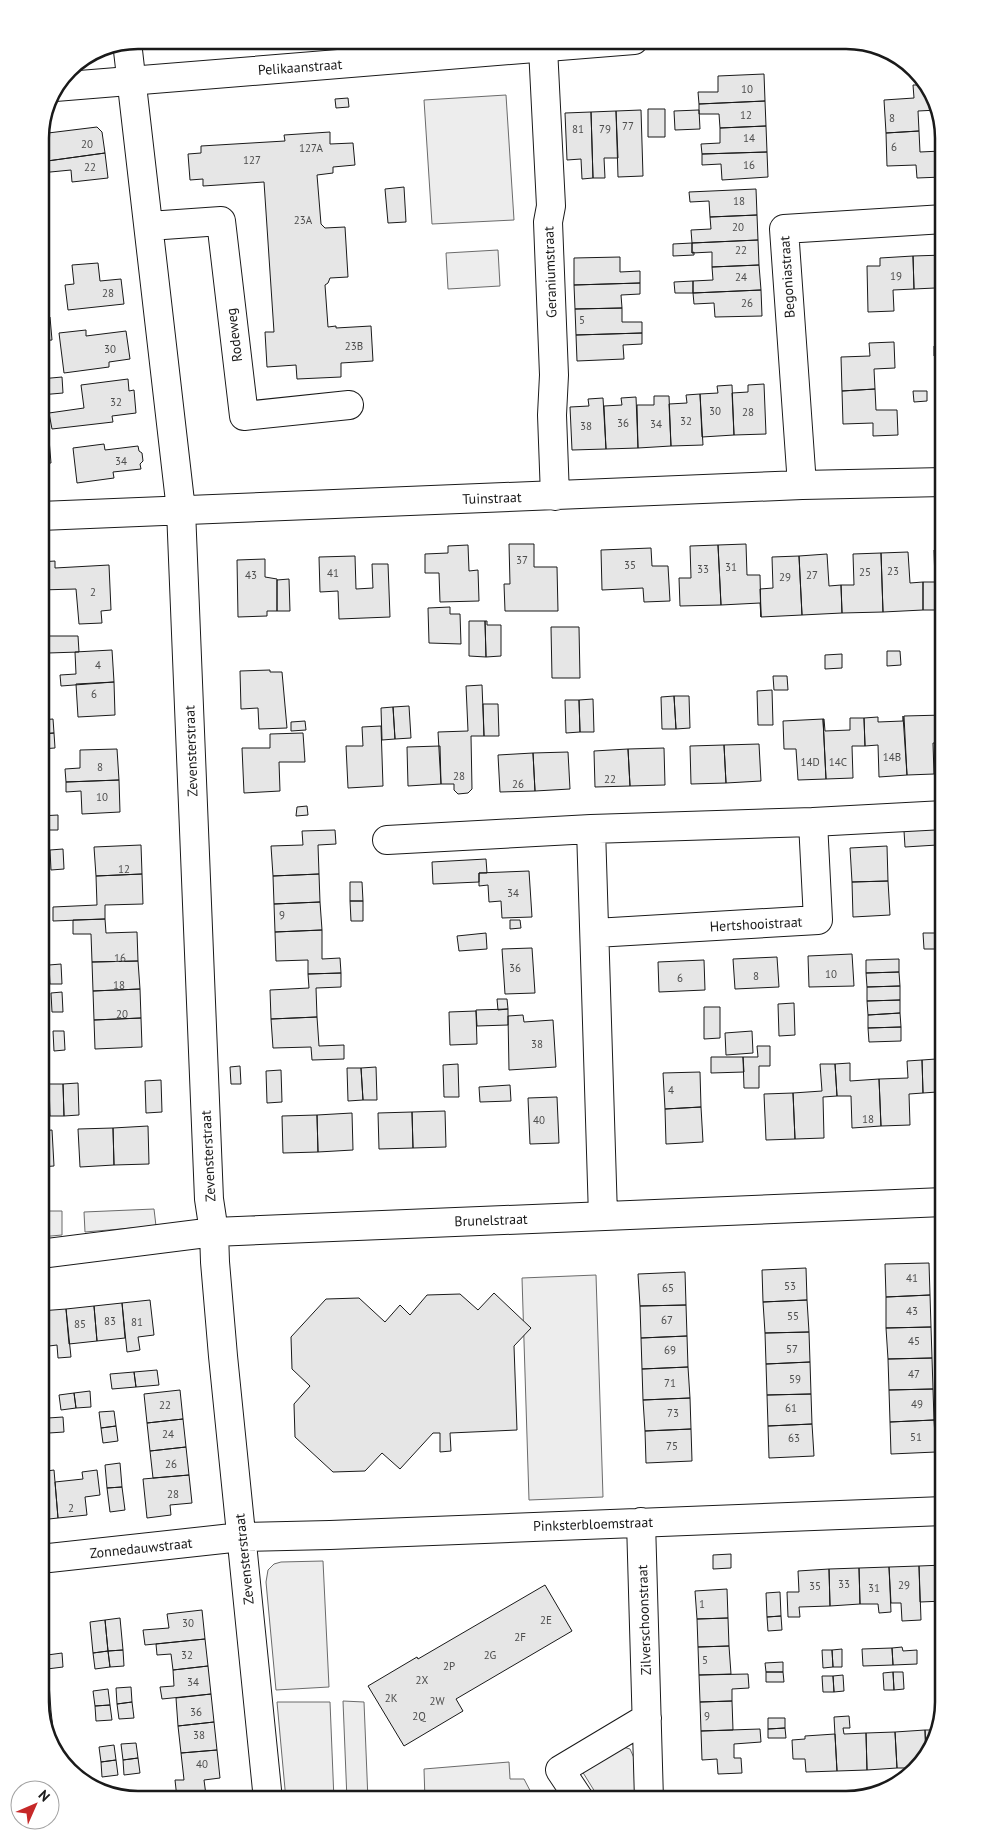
<svg xmlns="http://www.w3.org/2000/svg" width="984" height="1840" viewBox="0 0 984 1840" font-family="'PT Sans',sans-serif">
	<style>
		.built { fill: #ededed; stroke: #6a6a6a }
		.building { fill: #e6e6e6; stroke: #1a1a1a }
		.lines { fill: none; stroke-linecap: round; stroke-linejoin: round }
		.minor-casing { stroke: #1a1a1a; stroke-width: 30 }
		.tertiary-casing { stroke: #1a1a1a; stroke-width: 30 }
		.minor { stroke: #fff; stroke-width: 28 }
		.tertiary { stroke: #fff; stroke-width: 28 }
		.labels { text-anchor: middle; dominant-baseline: central; stroke-width: 4; stroke-linejoin: round; paint-order: stroke }
		.number-label { font-size: 11px; fill: #4d4d4d }
		.street-label { font-size: 14px; fill: #1a1a1a; stroke: #fff }
		.rim { fill: none; stroke: #1a1a1a; stroke-width: 2.5 }
	</style>
	<rect width="100%" height="100%" fill="#fff"/>
	<path class="built" d="M506 95 514 220 432 224 424 100Z
		M498 250 500 286 448 289 446 253Z
		M154 1209 156 1226 85 1232 84 1212Z
		M40 1211H62V1235L40 1237Z
		M596 1275 603 1497 529 1500 522 1278Z
		M323 1561 329 1687 276 1690 266 1582 268 1570 274 1564 281 1562Z
		M343 1701 364 1702 368 1800H347Z
		M277 1702H330L334 1800H286Z
		M623 1747 630 1749 634 1758 635 1800H600L582 1771Z
		M509 1762 510 1779H524L535 1800H425L424 1769Z"/>
	<path class="building" d="M764 74 765 101 699 104 698 92H718V76Z
		M913 85H925L936 100 938 110 918 111 919 131 886 133 884 100 914 98Z
		M348 98 349 107 336 108 335 99Z
		M765 101 766 126 720 128 719 114H699V104Z
		M648 109H665V137H648Z
		M641 110 643 176 618 177 616 111Z
		M699 110 700 129 675 130 674 111Z
		M616 111 618 158H604L605 178H593L591 112Z
		M591 112 593 178 582 179 581 159 567 160 565 113Z
		M766 126 767 152 702 154 701 144 720 143V128Z
		M97 127 102 132 105 153 40 162V134Z
		M919 131 920 152 941 151 942 177 917 178 916 165 887 166 886 133Z
		M330 132V144L353 143 355 165 333 167V173L317 175 321 224 325 228 345 227 348 277 330 278 328 283 325 285 328 327 336 326V328L371 326 373 361 341 363V377L297 379 296 365 267 367 265 332H274L264 182 203 186V179L190 180 188 154 201 153V146L285 141 284 135Z
		M767 152 768 177 722 180 721 164 702 165V154Z
		M105 153 108 178 72 182 71 170 40 173V162Z
		M404 187 406 222 388 223 385 189Z
		M756 189 757 215 710 217 709 201 690 202 689 192Z
		M757 215 758 240 692 243 691 230 711 229 710 217Z
		M758 240 759 265 712 267V252L692 253V243Z
		M692 243V253L694 252V255L673 256V244Z
		M944 255V309H936L935 288 914 289 913 256Z
		M913 256 914 289 893 290 894 311 868 312 867 266H880V258Z
		M620 257V272L640 271V283L574 285V258Z
		M98 263 100 281 121 279 124 304 68 310 65 285 74 284 72 265Z
		M759 265 761 290 693 293V281L713 280 712 267Z
		M693 281V293H675L674 282Z
		M640 283V294L621 295 622 308 575 309 574 285Z
		M761 290 762 316 715 317 714 303 694 304 693 293Z
		M622 308V322H642V333L576 335 575 309Z
		M50 317 52 340 40 341V318Z
		M86 330V336L126 331 130 359 109 362V367L64 373 59 333Z
		M642 333V344L623 345 624 359 577 361 576 335Z
		M894 342 895 368 874 369 875 389 842 391 841 357 870 356 869 343Z
		M934 346H944V355L934 356Z
		M62 377 63 393 40 395V379Z
		M128 379 129 391 134 390 136 413 112 416 113 422 52 429 49 413 84 408 81 385Z
		M764 384 766 434 734 435 732 393 748 392V385Z
		M732 385 734 435 702 437 700 394 718 393 717 386Z
		M875 389 876 410H897L898 435 873 436V423L843 424 842 391Z
		M913 391H927V401L914 402Z
		M700 394 703 445 671 446 669 404 687 403 686 395Z
		M654 396H669L671 446 638 448 637 405H654Z
		M636 397 638 448 606 449 604 406 622 405 621 398Z
		M603 398 606 449 572 450 570 407 589 406 588 399Z
		M49 439 51 463 40 464V440Z
		M104 444 105 450 138 446 139 451 142 453 143 461 140 464 141 469 113 472 114 478 77 483 73 448Z
		M509 544H534V567H557L558 611H505L504 584H510Z
		M746 544 747 575H760L761 617 760 603 721 605 718 545Z
		M468 545 469 571 478 570 479 601 440 602 439 573H425V554L448 553V546Z
		M718 545 721 605 680 606 679 578H691L690 546Z
		M651 548 652 566H668L670 601 644 602 643 588 602 590 601 550Z
		M934 550H944V605H937V610H923V582H935Z
		M908 552 910 583 923 582V610L883 612 881 553Z
		M881 553 883 612 842 613 841 585H854L853 554Z
		M827 554 829 586 841 585 842 613 802 615 799 556Z
		M355 556 356 589 373 588 372 564H388L390 617 339 619 338 591 320 592 319 557Z
		M799 556 802 615 761 617 760 589 773 588 772 557Z
		M265 559V577L277 579V611H267V616L238 617 237 560Z
		M55 561V568L109 565 111 610 101 611 102 623 79 624 76 589 40 590V562Z
		M289 579 290 611H277V580Z
		M450 607V614H460L461 644 429 643 428 608Z
		M469 621H485L486 657 469 656Z
		M485 621H487V625H501V656L486 657Z
		M551 627H579L580 678H552Z
		M48 636V653H40V637Z
		M48 636H78L79 652 48 653Z
		M112 650 114 682 61 686 60 675 76 674 75 652Z
		M887 651H900L901 665 887 666Z
		M842 654V668L825 669V655Z
		M270 670V672H282L287 728 259 729 258 708 241 709 240 671Z
		M773 676H787L788 690H774Z
		M114 682 115 715 78 717 76 684Z
		M482 685 484 736H471L472 789 468 793 458 794 454 790V784H441L438 732 468 731 466 686Z
		M772 690 773 725H758L757 691Z
		M674 696H689L690 728 676 729Z
		M674 696 676 729H662L661 697Z
		M593 699 594 732H580L579 700Z
		M565 700H579L580 732 566 733Z
		M483 704H498L499 736H484Z
		M409 706 411 738 395 739 393 707Z
		M393 707 395 739 382 740 381 708Z
		M944 715V743H933L934 774 907 775 904 716Z
		M903 716 907 775 879 777 878 745 865 746 864 718 878 717V722L903 721Z
		M850 718H864L865 746H852L853 778 826 779 823 719H824L825 731 850 730Z
		M53 719 54 733 40 734V720Z
		M823 719 826 779 798 780 796 749H784L783 721Z
		M305 721 306 730 291 731V722Z
		M381 726 383 786 348 788 346 746H363L362 727Z
		M54 733 55 748 40 749V734Z
		M303 733 305 762H279L280 791 244 793 242 748H270V734Z
		M759 744 761 781 726 783 724 745Z
		M724 745 726 783 691 784 690 746Z
		M440 746 441 784 408 786 407 747Z
		M664 748 665 785 630 786 628 749Z
		M117 749 119 780 66 782 65 769 80 768V750Z
		M628 749 630 786 595 787 594 751Z
		M568 752 570 789 535 791 533 753Z
		M533 753 535 791 500 792 498 755Z
		M119 780 120 812 82 814 81 791 66 792V782Z
		M307 806 308 815 296 816 297 807Z
		M58 815V830H40V816Z
		M937 828H944V843H938Z
		M936 829 937 845 905 847 904 831Z
		M335 830 336 844 318 845 319 874 273 876 271 846 303 845 302 831Z
		M141 845 142 874 96 876 94 847Z
		M887 846 888 881 852 882 850 848Z
		M63 849 64 869 51 870 50 850Z
		M486 859 487 873H479V882L433 884 432 862Z
		M529 871 532 917 502 918 501 901 489 902 488 885 479 886V873Z
		M142 874 143 904 105 905V919L53 921V907L97 905 96 876Z
		M319 874 320 902 274 904 273 876Z
		M888 881 890 915 853 917 852 882Z
		M350 882H362L363 901H350Z
		M939 891H944V921H941Z
		M48 895V914H40V896Z
		M350 901H363V921H351Z
		M320 902 322 930 275 932 274 904Z
		M105 919 106 933 137 932 138 961 92 962 91 934H73V920Z
		M510 920H520L521 928 510 929Z
		M322 930V959L340 958 341 973 308 974V960L276 961 275 932Z
		M486 933 487 949 459 951 457 936Z
		M923 933H937L938 949H924Z
		M532 948 535 993 505 994 502 949Z
		M852 954 854 986 809 987 808 956Z
		M777 957 779 987 735 989 733 959Z
		M899 959V972L866 973V960Z
		M704 960 705 990 659 992 658 962Z
		M138 961 140 989 93 991 92 962Z
		M61 964 62 984H50L49 965Z
		M899 972 900 986 867 987 866 973Z
		M341 973V987L316 988 317 1017 271 1019 270 990 309 988 308 974Z
		M900 986V1000L867 1001V987Z
		M140 989 141 1018 94 1020 93 991Z
		M62 992 63 1012H52L51 993Z
		M497 999H507L508 1009 498 1010Z
		M900 1000V1013L868 1015 867 1001Z
		M794 1003 795 1035 779 1036 778 1004Z
		M704 1007H720V1038L704 1039Z
		M508 1009V1025L477 1026 476 1010Z
		M476 1011 477 1044 450 1045 449 1012Z
		M900 1013 901 1027 868 1028V1015Z
		M523 1015 524 1022 553 1020 556 1067 509 1070 508 1016Z
		M317 1017 319 1046 344 1045V1059L312 1060 311 1047 273 1048 271 1019Z
		M141 1018 142 1047 95 1049 94 1020Z
		M901 1027V1041L869 1042 868 1028Z
		M53 1031H64L65 1050 54 1051Z
		M752 1031 753 1053 726 1055 725 1033Z
		M757 1046H770V1066H759V1088H744L743 1057H758Z
		M711 1057H743L744 1072 711 1073Z
		M936 1059 937 1077H944V1124H938L937 1092 923 1093 922 1060Z
		M922 1060 923 1093 909 1094 910 1125 881 1126 879 1079 908 1078 907 1061Z
		M850 1063V1081L879 1079 881 1126 852 1128 851 1096H837L835 1064Z
		M458 1064 459 1097H444L443 1065Z
		M820 1064H835L837 1096 823 1097 824 1138 795 1139 793 1093 822 1091Z
		M240 1066 241 1084H231L230 1067Z
		M376 1067 377 1100H363L361 1068Z
		M347 1068H361L363 1100 348 1101Z
		M281 1070 282 1102 267 1103 266 1071Z
		M700 1072 701 1107 665 1109 663 1073Z
		M161 1080 162 1112 146 1113 145 1081Z
		M78 1083 79 1115 64 1116 63 1084Z
		M49 1084H63L64 1116H50Z
		M510 1085 511 1101 480 1102 479 1087Z
		M793 1093 795 1139 766 1140 764 1094Z
		M557 1097 559 1143 530 1144 528 1098Z
		M701 1107 703 1142 666 1144 665 1109Z
		M445 1111 446 1147 413 1148 412 1112Z
		M412 1112 413 1148 379 1149 378 1113Z
		M352 1113 353 1150 318 1152 317 1115Z
		M317 1115 318 1152 283 1153 282 1116Z
		M148 1126 149 1164 114 1165 113 1128Z
		M113 1128 114 1165 80 1167 78 1129Z
		M52 1130 54 1166 40 1167V1131Z
		M929 1263 930 1295 886 1297 885 1264Z
		M806 1268 807 1300 763 1302 762 1270Z
		M685 1272 686 1305 640 1306 638 1274Z
		M494 1293 531 1328 514 1346 517 1430 450 1433 451 1451 440 1452V1433H433L400 1469 382 1453 365 1471 333 1472 295 1437 294 1404 310 1386 292 1369 291 1337 326 1299 359 1298 385 1322 400 1305 410 1315 427 1295 460 1294 478 1310Z
		M930 1295 931 1327 886 1328V1297Z
		M150 1300 154 1335 138 1337 140 1350 127 1352 122 1303Z
		M807 1300 809 1332 765 1333 763 1302Z
		M122 1303 125 1338 97 1341 94 1306Z
		M686 1305 687 1336 641 1338 640 1306Z
		M94 1306 97 1341 69 1344 66 1309Z
		M66 1309 71 1357 58 1358 57 1345 41 1347 40 1311Z
		M931 1327 932 1358 888 1359 886 1328Z
		M809 1332 810 1362 766 1364 765 1333Z
		M687 1336 688 1367 642 1369 641 1338Z
		M932 1358 933 1389 889 1390 888 1359Z
		M810 1362 811 1394 767 1395 766 1364Z
		M688 1367 690 1398 643 1400 642 1369Z
		M157 1370 159 1385 136 1387 134 1372Z
		M134 1372 136 1387 112 1389 110 1374Z
		M45 1382 49 1411 40 1412V1383Z
		M933 1389 934 1420 890 1422 889 1390Z
		M180 1390 183 1419 147 1423 144 1394Z
		M90 1391 91 1407 76 1408 74 1393Z
		M74 1393 76 1408 61 1410 59 1395Z
		M811 1394 812 1424 768 1426 767 1395Z
		M690 1398 691 1429 645 1431 643 1400Z
		M114 1411 116 1426 101 1428 99 1412Z
		M63 1417 64 1432 49 1433 48 1418Z
		M48 1418 49 1433 40 1434V1419Z
		M183 1419 186 1447 150 1451 147 1423Z
		M934 1420 936 1452 891 1454 890 1422Z
		M812 1424 814 1456 769 1458 768 1426Z
		M116 1426 118 1441 103 1443 101 1428Z
		M691 1429 692 1461 646 1463 645 1431Z
		M186 1447 189 1475 153 1478 150 1451Z
		M120 1463 122 1487 107 1488 105 1465Z
		M54 1470 58 1518 40 1520V1472Z
		M97 1470 100 1495 85 1497 87 1515 58 1518 55 1482 83 1479 82 1472Z
		M189 1475 192 1503 170 1505 171 1515 147 1518 143 1479Z
		M122 1487 125 1510 110 1512 107 1488Z
		M731 1554V1568L713 1569V1555Z
		M944 1565V1601L920 1602 919 1566Z
		M919 1566 921 1620 902 1621 901 1603H891L889 1567Z
		M889 1567 891 1612 879 1613 878 1604H860L859 1568Z
		M859 1568 860 1604 830 1606 829 1569Z
		M829 1569 830 1606 799 1607 800 1617H788L787 1592H799L798 1571Z
		M545 1585 572 1631 456 1699 463 1711 404 1746 368 1686 417 1657 418 1659Z
		M727 1589 728 1618 697 1619 695 1591Z
		M780 1592 781 1616 767 1617 766 1593Z
		M202 1610 205 1639 145 1645 143 1630 169 1628 167 1614Z
		M781 1616 782 1630 768 1631 767 1617Z
		M120 1618 123 1650 108 1651 105 1620Z
		M728 1618 729 1646 698 1647 697 1619Z
		M105 1620 108 1651 93 1653 90 1622Z
		M40 1627H42L45 1655 40 1656Z
		M205 1639 208 1666 173 1670 171 1654 157 1655 156 1644Z
		M729 1646 731 1674 699 1675 698 1647Z
		M902 1647 903 1651 917 1650V1664L893 1665 892 1648Z
		M892 1648 893 1665 863 1666 862 1649Z
		M842 1649V1667H833L832 1650Z
		M123 1650 124 1666 110 1667 108 1651Z
		M822 1650H832L833 1667 823 1668Z
		M108 1651 110 1667 95 1669 93 1653Z
		M62 1653 63 1667 47 1669 49 1683 40 1684V1656Z
		M783 1662V1672H766L765 1663Z
		M208 1666 211 1694 162 1699 160 1687 174 1686 173 1670Z
		M766 1672H783L784 1682H766Z
		M893 1672H903L904 1689 894 1690Z
		M893 1672 894 1690H884L883 1673Z
		M748 1674 749 1688 732 1689V1701L700 1702 699 1675Z
		M843 1675 844 1691 834 1692 833 1676Z
		M822 1676H833L834 1692H823Z
		M49 1683 51 1711 42 1712 40 1684Z
		M131 1687 132 1702 117 1704 116 1688Z
		M108 1689 110 1705 95 1706 93 1691Z
		M211 1694 214 1722 178 1726 176 1698Z
		M732 1701 733 1730 701 1731 700 1702Z
		M132 1702 134 1718 119 1719 117 1704Z
		M110 1705 112 1720 96 1721 95 1706Z
		M51 1711 54 1738 47 1739 42 1712Z
		M849 1716 850 1728H843L844 1734 866 1733 867 1770 837 1771 834 1717Z
		M768 1718H785V1728L768 1729Z
		M214 1722 217 1750 181 1753 178 1726Z
		M785 1728 786 1738H768V1729Z
		M760 1729 761 1742 734 1744V1758H741L742 1773 718 1774 717 1759 702 1760 701 1731Z
		M925 1730 926 1758 914 1768H897L895 1732Z
		M925 1730H936L926 1758Z
		M895 1732 897 1768 867 1770 866 1733Z
		M835 1734 837 1771 806 1772 805 1759H793L792 1740 805 1739V1736Z
		M136 1743 138 1758 123 1760 121 1744Z
		M114 1745 116 1760 101 1762 99 1747Z
		M217 1750 220 1778 204 1780 206 1795 177 1798 175 1780H184L181 1753Z
		M138 1758 140 1773 124 1775 123 1760Z
		M116 1760 118 1775 102 1777 101 1762Z"/>
	<g class="lines">
		<defs>
			<path id="minor" d="M127 42 181 510 209 1199 214 1232 215 1262 223 1356 268 1800
				M543 48 551 206 548 222 554 375 552 415 555 496
				M149 226 221 221 244 416 349 405
				M802 485 784 229 944 219
				M40 516 802 485 944 482
				M591 829 603 1216
				M387 840 591 829 813 822 944 815
				M595 933 818 920 813 822
				M40 1254 214 1232 944 1202
				M641 1522 649 1800
				M40 1559 241 1537 330 1535 944 1511
				M580 1800 560 1770 647 1718"/>
			<path id="tertiary" d="M55 87 634 40"/>
		</defs>
		<use href="#minor" class="minor-casing"/>
		<use href="#tertiary" class="tertiary-casing"/>
		<use href="#minor" class="minor"/>
		<use href="#tertiary" class="tertiary"/>
	</g>
	<g class="labels">
		<g class="number-label">
			<text x="747" y="89">10</text>
			<text x="746" y="115">12</text>
			<text x="892" y="118">8</text>
			<text x="628" y="126">77</text>
			<text x="578" y="129">81</text>
			<text x="605" y="129">79</text>
			<text x="749" y="138">14</text>
			<text x="87" y="144">20</text>
			<text x="894" y="147">6</text>
			<text x="311" y="148">127A</text>
			<text x="252" y="160">127</text>
			<text x="749" y="165">16</text>
			<text x="90" y="167">22</text>
			<text x="739" y="201">18</text>
			<text x="303" y="220">23A</text>
			<text x="738" y="227">20</text>
			<text x="741" y="250">22</text>
			<text x="896" y="276">19</text>
			<text x="741" y="277">24</text>
			<text x="108" y="293">28</text>
			<text x="747" y="303">26</text>
			<text x="582" y="320">5</text>
			<text x="354" y="346">23B</text>
			<text x="110" y="349">30</text>
			<text x="116" y="402">32</text>
			<text x="715" y="411">30</text>
			<text x="748" y="412">28</text>
			<text x="686" y="421">32</text>
			<text x="623" y="423">36</text>
			<text x="656" y="424">34</text>
			<text x="586" y="426">38</text>
			<text x="121" y="461">34</text>
			<text x="522" y="560">37</text>
			<text x="630" y="565">35</text>
			<text x="731" y="567">31</text>
			<text x="703" y="569">33</text>
			<text x="893" y="571">23</text>
			<text x="865" y="572">25</text>
			<text x="333" y="573">41</text>
			<text x="251" y="575">43</text>
			<text x="812" y="575">27</text>
			<text x="785" y="577">29</text>
			<text x="93" y="592">2</text>
			<text x="98" y="665">4</text>
			<text x="94" y="694">6</text>
			<text x="892" y="757">14B</text>
			<text x="810" y="762">14D</text>
			<text x="838" y="762">14C</text>
			<text x="100" y="767">8</text>
			<text x="459" y="776">28</text>
			<text x="610" y="779">22</text>
			<text x="518" y="784">26</text>
			<text x="102" y="797">10</text>
			<text x="124" y="869">12</text>
			<text x="513" y="893">34</text>
			<text x="282" y="915">9</text>
			<text x="120" y="958">16</text>
			<text x="515" y="968">36</text>
			<text x="831" y="974">10</text>
			<text x="756" y="976">8</text>
			<text x="680" y="978">6</text>
			<text x="119" y="985">18</text>
			<text x="122" y="1014">20</text>
			<text x="537" y="1044">38</text>
			<text x="671" y="1090">4</text>
			<text x="868" y="1119">18</text>
			<text x="539" y="1120">40</text>
			<text x="912" y="1278">41</text>
			<text x="790" y="1286">53</text>
			<text x="668" y="1288">65</text>
			<text x="912" y="1311">43</text>
			<text x="793" y="1316">55</text>
			<text x="667" y="1320">67</text>
			<text x="110" y="1321">83</text>
			<text x="137" y="1322">81</text>
			<text x="80" y="1324">85</text>
			<text x="914" y="1341">45</text>
			<text x="792" y="1349">57</text>
			<text x="670" y="1350">69</text>
			<text x="914" y="1374">47</text>
			<text x="795" y="1379">59</text>
			<text x="670" y="1383">71</text>
			<text x="917" y="1404">49</text>
			<text x="165" y="1405">22</text>
			<text x="791" y="1408">61</text>
			<text x="673" y="1413">73</text>
			<text x="168" y="1434">24</text>
			<text x="916" y="1437">51</text>
			<text x="794" y="1438">63</text>
			<text x="672" y="1446">75</text>
			<text x="171" y="1464">26</text>
			<text x="173" y="1494">28</text>
			<text x="71" y="1508">2</text>
			<text x="844" y="1584">33</text>
			<text x="904" y="1585">29</text>
			<text x="815" y="1586">35</text>
			<text x="874" y="1588">31</text>
			<text x="702" y="1604">1</text>
			<text x="546" y="1620">2E</text>
			<text x="188" y="1623">30</text>
			<text x="520" y="1637">2F</text>
			<text x="187" y="1655">32</text>
			<text x="490" y="1655">2G</text>
			<text x="705" y="1660">5</text>
			<text x="449" y="1666">2P</text>
			<text x="422" y="1680">2X</text>
			<text x="193" y="1682">34</text>
			<text x="391" y="1698">2K</text>
			<text x="437" y="1701">2W</text>
			<text x="196" y="1712">36</text>
			<text x="419" y="1716">2Q</text>
			<text x="707" y="1716">9</text>
			<text x="199" y="1735">38</text>
			<text x="202" y="1764">40</text>
		</g>
		<g class="street-label">
			<text transform="translate(300 67) rotate(-4)">Pelikaanstraat</text>
			<text transform="translate(550 272) rotate(-92)">Geraniumstraat</text>
			<text transform="translate(787 277) rotate(-94)">Begoniastraat</text>
			<text transform="translate(234 335) rotate(-97)">Rodeweg</text>
			<text transform="translate(492 498) rotate(-2)">Tuinstraat</text>
			<text transform="translate(191 751) rotate(-92)">Zevensterstraat</text>
			<text transform="translate(756 924) rotate(-3)">Hertshooistraat</text>
			<text transform="translate(208 1156) rotate(-93)">Zevensterstraat</text>
			<text transform="translate(491 1220) rotate(-2)">Brunelstraat</text>
			<text transform="translate(593 1524) rotate(-2)">Pinksterbloemstraat</text>
			<text transform="translate(141 1548) rotate(-6)">Zonnedauwstraat</text>
			<text transform="translate(244 1559) rotate(-96)">Zevensterstraat</text>
			<text transform="translate(644 1620) rotate(-92)">Zilverschoonstraat</text>
		</g>
	</g>
	<path d="M0 0H984V1840H0ZM138 49H846A89 89 0 0 1 935 138V1702A89 89 0 0 1 846 1791H138A89 89 0 0 1 49 1702V138A89 89 0 0 1 138 49Z" fill="#fff" fill-rule="evenodd"/>
	<path class="rim" d="M138 49H846A89 89 0 0 1 935 138V1702A89 89 0 0 1 846 1791H138A89 89 0 0 1 49 1702V138A89 89 0 0 1 138 49Z"/>
	<g transform="translate(35 1805) rotate(45)"><circle r="24" fill="#ffffff" stroke="#a3a3a3"/>
	<path d="M0-4L9 19L0 12L-9 19Z" fill="#c62828"/>
	<text y="-8" font-size="14" font-weight="bold" text-anchor="middle" fill="#1a1a1a">N</text>
	</g>
</svg>
